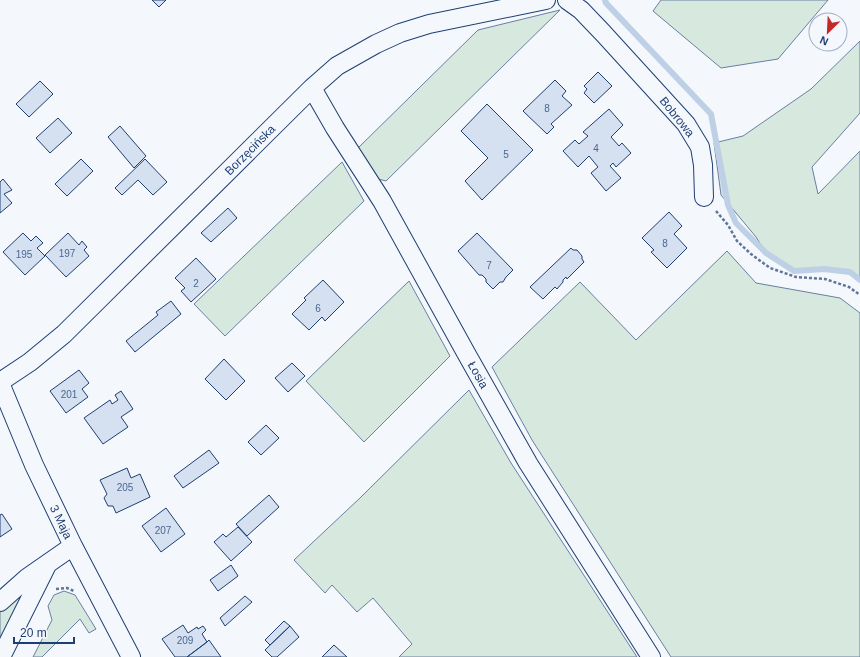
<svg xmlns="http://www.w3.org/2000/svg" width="860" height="657" viewBox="0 0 860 657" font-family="Arial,sans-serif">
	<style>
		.green { fill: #d7e8df; stroke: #687fa3 }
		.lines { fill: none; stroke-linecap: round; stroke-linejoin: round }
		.stream { stroke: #bed0e5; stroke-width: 6 }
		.building { fill: #d5e0f0; stroke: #1d3f73 }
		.minor-casing { stroke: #1d3f73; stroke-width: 20 }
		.path { stroke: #5e769c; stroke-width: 2.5; stroke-dasharray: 3 2; stroke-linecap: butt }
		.minor { stroke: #f4f7fb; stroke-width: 18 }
		.labels { text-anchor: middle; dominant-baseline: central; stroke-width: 3; stroke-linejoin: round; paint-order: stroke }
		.number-label { font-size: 10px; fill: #4b6792 }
		.street-label { font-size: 12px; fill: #1d3f73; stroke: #f4f7fb }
	</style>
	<rect width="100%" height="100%" fill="#f4f7fb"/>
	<path class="green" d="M661 0H828L778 59 721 68 653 11Z
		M560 10 386 181 374 178 355 151 478 30Z
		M860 41V113L812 167 818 194 860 151V277L850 272 824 269 794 271 766 253 756 237 721 195 714 143 743 136 811 89Z
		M342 162 364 201 225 336 194 304Z
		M727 251 756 283 840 298 860 313V657H671L532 440 492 367 580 282 636 340Z
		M409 281 450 356 364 442 306 381Z
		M469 390 511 463 637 657H399L412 644 373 598 357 612 332 585 325 593 294 560 360 498Z
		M64 591 75 595 96 629 89 633 80 619 42 657H33L52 620 48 606 54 595Z
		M19 597 21 598 1 638 0 637V612Z"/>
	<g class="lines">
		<path class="stream" d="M605 0 606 3 711 114 728 205 736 223 766 253 794 271 824 269 850 272 860 280"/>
	</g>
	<path class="building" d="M152 0H166L159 7Z
		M598 72 612 86 594 103 584 93 587 89 584 86Z
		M555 80 566 91 562 96 572 105 551 124 554 127 547 134 523 111Z
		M40 81 53 94 29 117 16 104Z
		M487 104 533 150 482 200 465 181 488 158 461 131Z
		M609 109 623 125 611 137 619 146 622 143 631 153 616 167 613 163 610 166 621 178 606 191 591 173 598 167 589 156 578 167 563 151 575 140 579 144 588 136 583 132Z
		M58 118 72 133 50 153 36 138Z
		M120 126 146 156 134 168 108 137Z
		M81 159 93 171 67 196 55 184Z
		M145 159 167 182 153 195 138 180 122 195 115 188Z
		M3 179 12 190 4 194 12 203 0 213V182Z
		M228 208 237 218 211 242 201 233Z
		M669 212 682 226 674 234 687 248 667 268 651 252 654 250 642 238Z
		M23 233 31 241 36 236 43 243 37 248 45 256 25 275 3 252Z
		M68 233 79 245 82 241 87 247 84 250 89 256 66 277 45 255Z
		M477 233 513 270 506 277 503 282H500L493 289 486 282V279L482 275H479L458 251Z
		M571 248 573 250H577L582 256V259L584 262 567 279 566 277 563 280V282L557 289 555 287 543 299 530 287Z
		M196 258 216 279 191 302 181 291 185 288 175 278Z
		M323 280 344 302 325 321 322 317 309 330 292 314 306 300 304 298Z
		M171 301 181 314 135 352 126 341 158 315 156 312Z
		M224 359 245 381 226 400 205 379Z
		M292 363 305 376 288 392 275 378Z
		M79 370 89 383 82 389 88 397 66 413 50 391Z
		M121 391 133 409 121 417 128 427 103 444 84 418 110 400 112 404 118 400 115 395Z
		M266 425 279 438 261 455 248 442Z
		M209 450 219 463 183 488 174 476Z
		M127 468 131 478 140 474 150 497 116 513 113 506H108L104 498 107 494 100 480Z
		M269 495 279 507 247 536 236 524Z
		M166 508 185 534 161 552 142 526Z
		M2 514 12 529 0 537V515Z
		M238 527 252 542 231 561 214 542 223 534 226 537Z
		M231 565 238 576 218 591 210 580Z
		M245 596 252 602 225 626 220 618Z
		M284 621 290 626 270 645 265 640Z
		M183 625 188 633 197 627 198 629 203 626 206 630 202 634 207 642 187 657H175L162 639Z
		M290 626 299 637 277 657H272L265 650Z
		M209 640 221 657H187L207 642Z
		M334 645 347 657H322Z"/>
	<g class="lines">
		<defs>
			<path id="minor" d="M567 0 581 10 603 33 686 124 700 147 703 165 704 197
				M312 88 335 128 382 201 466 353 528 463 651 657
				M0 382 30 362 64 334 312 88 337 66 376 44 400 33 429 24 546 0
				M0 383 34 465 73 546 131 657
				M0 602 27 578 73 546
				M1 657 47 565"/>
		</defs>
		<use href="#minor" class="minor-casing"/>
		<path class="path" d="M716 211 728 225 737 241 751 254 770 268 796 277 825 279 849 287 860 295
			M56 589 67 588 74 591"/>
		<use href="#minor" class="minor"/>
	</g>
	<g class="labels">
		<g class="number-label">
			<text x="547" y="108">8</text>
			<text x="596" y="148">4</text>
			<text x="506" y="154">5</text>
			<text x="665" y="243">8</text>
			<text x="67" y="253">197</text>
			<text x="24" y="254">195</text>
			<text x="489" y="265">7</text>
			<text x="196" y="283">2</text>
			<text x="318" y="308">6</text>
			<text x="69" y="394">201</text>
			<text x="125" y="487">205</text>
			<text x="163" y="530">207</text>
			<text x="185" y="640">209</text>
		</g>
		<g class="street-label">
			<text transform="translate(677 117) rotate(51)">Bobrowa</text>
			<text transform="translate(250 150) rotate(-45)">Borzęcińska</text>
			<text transform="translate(478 375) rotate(60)">Łosia</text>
			<text transform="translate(61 522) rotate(64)">3 Maja</text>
		</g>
	</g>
	<g transform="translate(828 32) rotate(204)"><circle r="19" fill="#f4f7fb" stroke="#9eadc5"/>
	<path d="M0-3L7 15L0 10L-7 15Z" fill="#c62828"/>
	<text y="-6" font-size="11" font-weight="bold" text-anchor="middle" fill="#1d3f73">N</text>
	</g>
	<path d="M14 637v6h60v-6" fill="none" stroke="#1d3f73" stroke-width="2"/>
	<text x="20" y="637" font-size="12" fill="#1d3f73" stroke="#f4f7fb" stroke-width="3" paint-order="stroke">20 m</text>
</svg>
